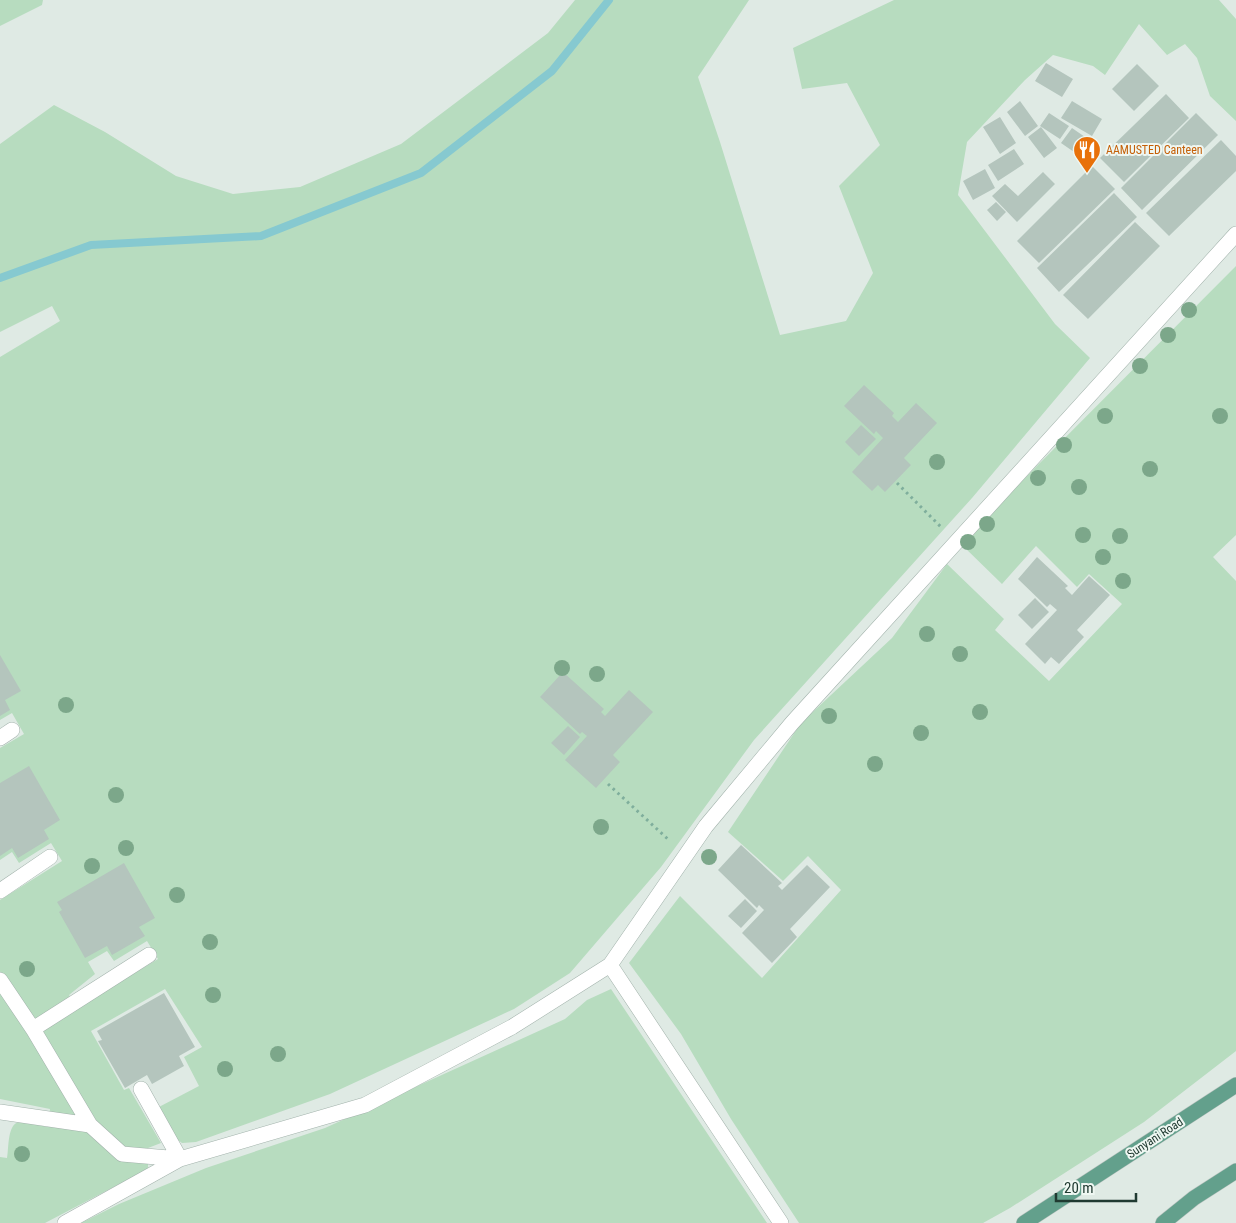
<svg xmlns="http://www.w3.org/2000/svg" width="1236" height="1223" viewBox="0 0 1236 1223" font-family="'Roboto Condensed',sans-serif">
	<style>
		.green { fill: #b7dcbf; fill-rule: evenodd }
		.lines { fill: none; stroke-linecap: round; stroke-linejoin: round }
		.stream { stroke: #86c9d0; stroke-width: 8 }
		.building { fill: #b4c5bd }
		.minor-casing { stroke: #a2b2ab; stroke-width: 16 }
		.major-casing { stroke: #bcc4c1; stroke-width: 16 }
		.path { stroke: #7fae9c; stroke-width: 3; stroke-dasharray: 2.5 4; stroke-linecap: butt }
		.minor { stroke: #fff; stroke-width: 15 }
		.major { stroke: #63a08c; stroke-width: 15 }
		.tree { fill: #7ca78a }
		.labels { text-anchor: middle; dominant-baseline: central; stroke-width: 4; stroke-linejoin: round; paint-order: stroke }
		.food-label { font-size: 12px; fill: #c56008; stroke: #eff7f2; text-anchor: start }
		.street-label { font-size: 12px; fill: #203a31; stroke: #eff7f2 }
	</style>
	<rect width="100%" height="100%" fill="#dfeae4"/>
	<path class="green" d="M0 0H43L42 5 0 26Z
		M575 0H749L698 77 720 142 780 335 846 321 873 273 839 186 880 145 847 83 802 89 793 48 894 0H1219L1236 19V121L1210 96 1197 58 1185 44 1167 55 1139 24 1105 75 1093 66 1053 55 1025 80 967 142 958 195 1055 324 1090 358 972 498 754 740 661 867 570 973 514 1009 330 1094 196 1142 182 1143 174 1137 157 1108 199 1086 184 1057 202 1047 165 989 91 1031 124 1090 129 1088 161 1143 148 1148V1169L45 1223H0V1157L7 1158C9 1149 7 1124 19 1122 27 1121 39 1125 47 1127L50 1109 0 1099V900L62 861 51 843 19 863 12 852 0 860V748L24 734 12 713 0 720V357L60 321 52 306 0 332V144L54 105 105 132 176 176 233 194 300 187 401 144 548 33ZM147 941 158 959 77 1008 69 995 95 974 88 962 107 951 114 961Z
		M1236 266V535L1213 557 1236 581V1051L1144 1122 1010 1208 983 1223H799L731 1119 681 1034 629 963 680 896 762 978 841 890 808 856 783 881 728 832 801 723 892 638 947 564 1004 619 995 630 1049 681 1122 604 1089 574 1077 587 1036 546 1002 584 962 545 1001 502Z
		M611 989 767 1223H81L119 1204 206 1168 325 1128 565 1019 587 1000Z"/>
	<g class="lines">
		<path class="stream" d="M0 278 91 245 261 236 421 173 552 71 609 0"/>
	</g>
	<path class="building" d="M1046 63 1073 79 1062 97 1035 81Z
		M1137 64 1159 86 1134 111 1112 89Z
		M1166 94 1189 118 1124 182 1100 158Z
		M1020 101 1038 126 1025 136 1007 112Z
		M1072 101 1102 119 1092 136 1061 118Z
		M1049 113 1069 126 1060 139 1040 126Z
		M1196 113 1218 135 1142 210 1121 188Z
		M1000 117 1016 143 1000 154 983 127Z
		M1041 127 1057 148 1044 158 1028 137Z
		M1072 128 1085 137 1074 152 1061 143Z
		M1221 140 1236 156V171L1169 236 1146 213Z
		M1014 149 1024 164 998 181 988 165Z
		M1092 166 1115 189 1039 263 1017 241Z
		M985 169 995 188 973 200 963 181Z
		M1043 172 1055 184 1017 222 992 196 1005 184 1018 196Z
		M1114 193 1137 217 1059 292 1037 268Z
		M996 202 1006 212 997 221 987 210Z
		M1135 222 1160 246 1088 319 1063 295Z
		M864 385 894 413 892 416 898 422 916 403 937 423 904 458 911 465 885 492 878 485 872 491 852 472 883 438 876 431 874 434 844 406Z
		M861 425 876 439 859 456 845 442Z
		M1037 557 1068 586 1065 588 1072 595 1089 576 1110 595 1077 630 1084 637 1059 664 1051 657 1045 664 1025 644 1057 610 1050 604 1047 607 1018 579Z
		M1035 598 1049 612 1032 629 1018 615Z
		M0 655 21 691 5 700 10 710 0 716Z
		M563 672 604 709 601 712 605 716 629 690 653 712 613 755 620 762 596 788 565 760 587 736 582 732 580 734 540 697Z
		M568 726 580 737 564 755 551 743Z
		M29 766 60 820 44 830 49 839 18 858 12 848 0 856V783Z
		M741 845 782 883 778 886 782 890 807 865 830 887 790 929 797 937 772 963 742 933 764 910 759 905 757 908 718 870Z
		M124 863 155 918 139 927 145 936 112 955 107 946 85 958 59 912 62 910 57 902Z
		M745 899 757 911 741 928 728 916Z
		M164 993 195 1047 179 1056 184 1066 152 1084 147 1075 125 1088 98 1041 102 1040 97 1031Z"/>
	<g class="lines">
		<defs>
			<path id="minor" d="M0 738 12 730
				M0 891 50 857
				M610 965 781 1223
				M0 980 33 1029 90 1125 122 1154 180 1159 365 1105 512 1027 610 965 706 826 792 723 1236 234
				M33 1029 149 955
				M0 1112 90 1125
				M65 1223 180 1159 141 1089"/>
			<path id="major" d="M1024 1223 1236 1085
				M1163 1223 1194 1198 1236 1171"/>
		</defs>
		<use href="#minor" class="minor-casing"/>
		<use href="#major" class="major-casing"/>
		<path class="path" d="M897 483 941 527
			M608 784 670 841"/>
		<use href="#minor" class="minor"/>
		<use href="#major" class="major"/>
	</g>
	<g class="tree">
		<circle cx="1189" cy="310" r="8"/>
		<circle cx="1168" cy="335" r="8"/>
		<circle cx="1140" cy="366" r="8"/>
		<circle cx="1105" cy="416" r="8"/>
		<circle cx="1220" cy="416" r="8"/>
		<circle cx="1064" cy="445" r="8"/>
		<circle cx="937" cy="462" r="8"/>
		<circle cx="1150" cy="469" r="8"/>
		<circle cx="1038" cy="478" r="8"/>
		<circle cx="1079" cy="487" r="8"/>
		<circle cx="987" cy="524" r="8"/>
		<circle cx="1083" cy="535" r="8"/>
		<circle cx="1120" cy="536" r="8"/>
		<circle cx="968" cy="542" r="8"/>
		<circle cx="1103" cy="557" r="8"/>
		<circle cx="1123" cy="581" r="8"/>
		<circle cx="927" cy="634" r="8"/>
		<circle cx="960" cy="654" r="8"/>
		<circle cx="562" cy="668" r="8"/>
		<circle cx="597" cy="674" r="8"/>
		<circle cx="66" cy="705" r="8"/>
		<circle cx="980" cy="712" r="8"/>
		<circle cx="829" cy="716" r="8"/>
		<circle cx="921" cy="733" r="8"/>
		<circle cx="875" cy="764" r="8"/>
		<circle cx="116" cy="795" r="8"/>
		<circle cx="601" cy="827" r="8"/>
		<circle cx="126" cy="848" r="8"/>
		<circle cx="709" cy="857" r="8"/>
		<circle cx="92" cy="866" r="8"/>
		<circle cx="177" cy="895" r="8"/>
		<circle cx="210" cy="942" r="8"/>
		<circle cx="27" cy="969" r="8"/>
		<circle cx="213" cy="995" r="8"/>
		<circle cx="278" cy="1054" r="8"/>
		<circle cx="225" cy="1069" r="8"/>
		<circle cx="22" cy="1154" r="8"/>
	</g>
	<defs>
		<symbol id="restaurant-pin" viewBox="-11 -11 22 30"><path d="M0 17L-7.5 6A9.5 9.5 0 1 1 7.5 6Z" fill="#e8710a" stroke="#eff7f2"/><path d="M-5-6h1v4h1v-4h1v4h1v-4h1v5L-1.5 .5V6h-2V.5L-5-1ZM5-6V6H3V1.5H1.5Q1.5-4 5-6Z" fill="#fff"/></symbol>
	</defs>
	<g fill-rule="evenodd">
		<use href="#restaurant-pin" x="1071" y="134" width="32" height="43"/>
	</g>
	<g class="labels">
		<g class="food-label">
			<text x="1106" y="150">AAMUSTED Canteen</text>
		</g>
		<g class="street-label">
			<text transform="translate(1155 1138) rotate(-33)">Sunyani Road</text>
		</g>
	</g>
	<path d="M1056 1193v8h80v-8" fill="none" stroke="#203a31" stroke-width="2.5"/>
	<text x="1064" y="1193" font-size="15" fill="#203a31" stroke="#eff7f2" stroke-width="4" paint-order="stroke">20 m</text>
</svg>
